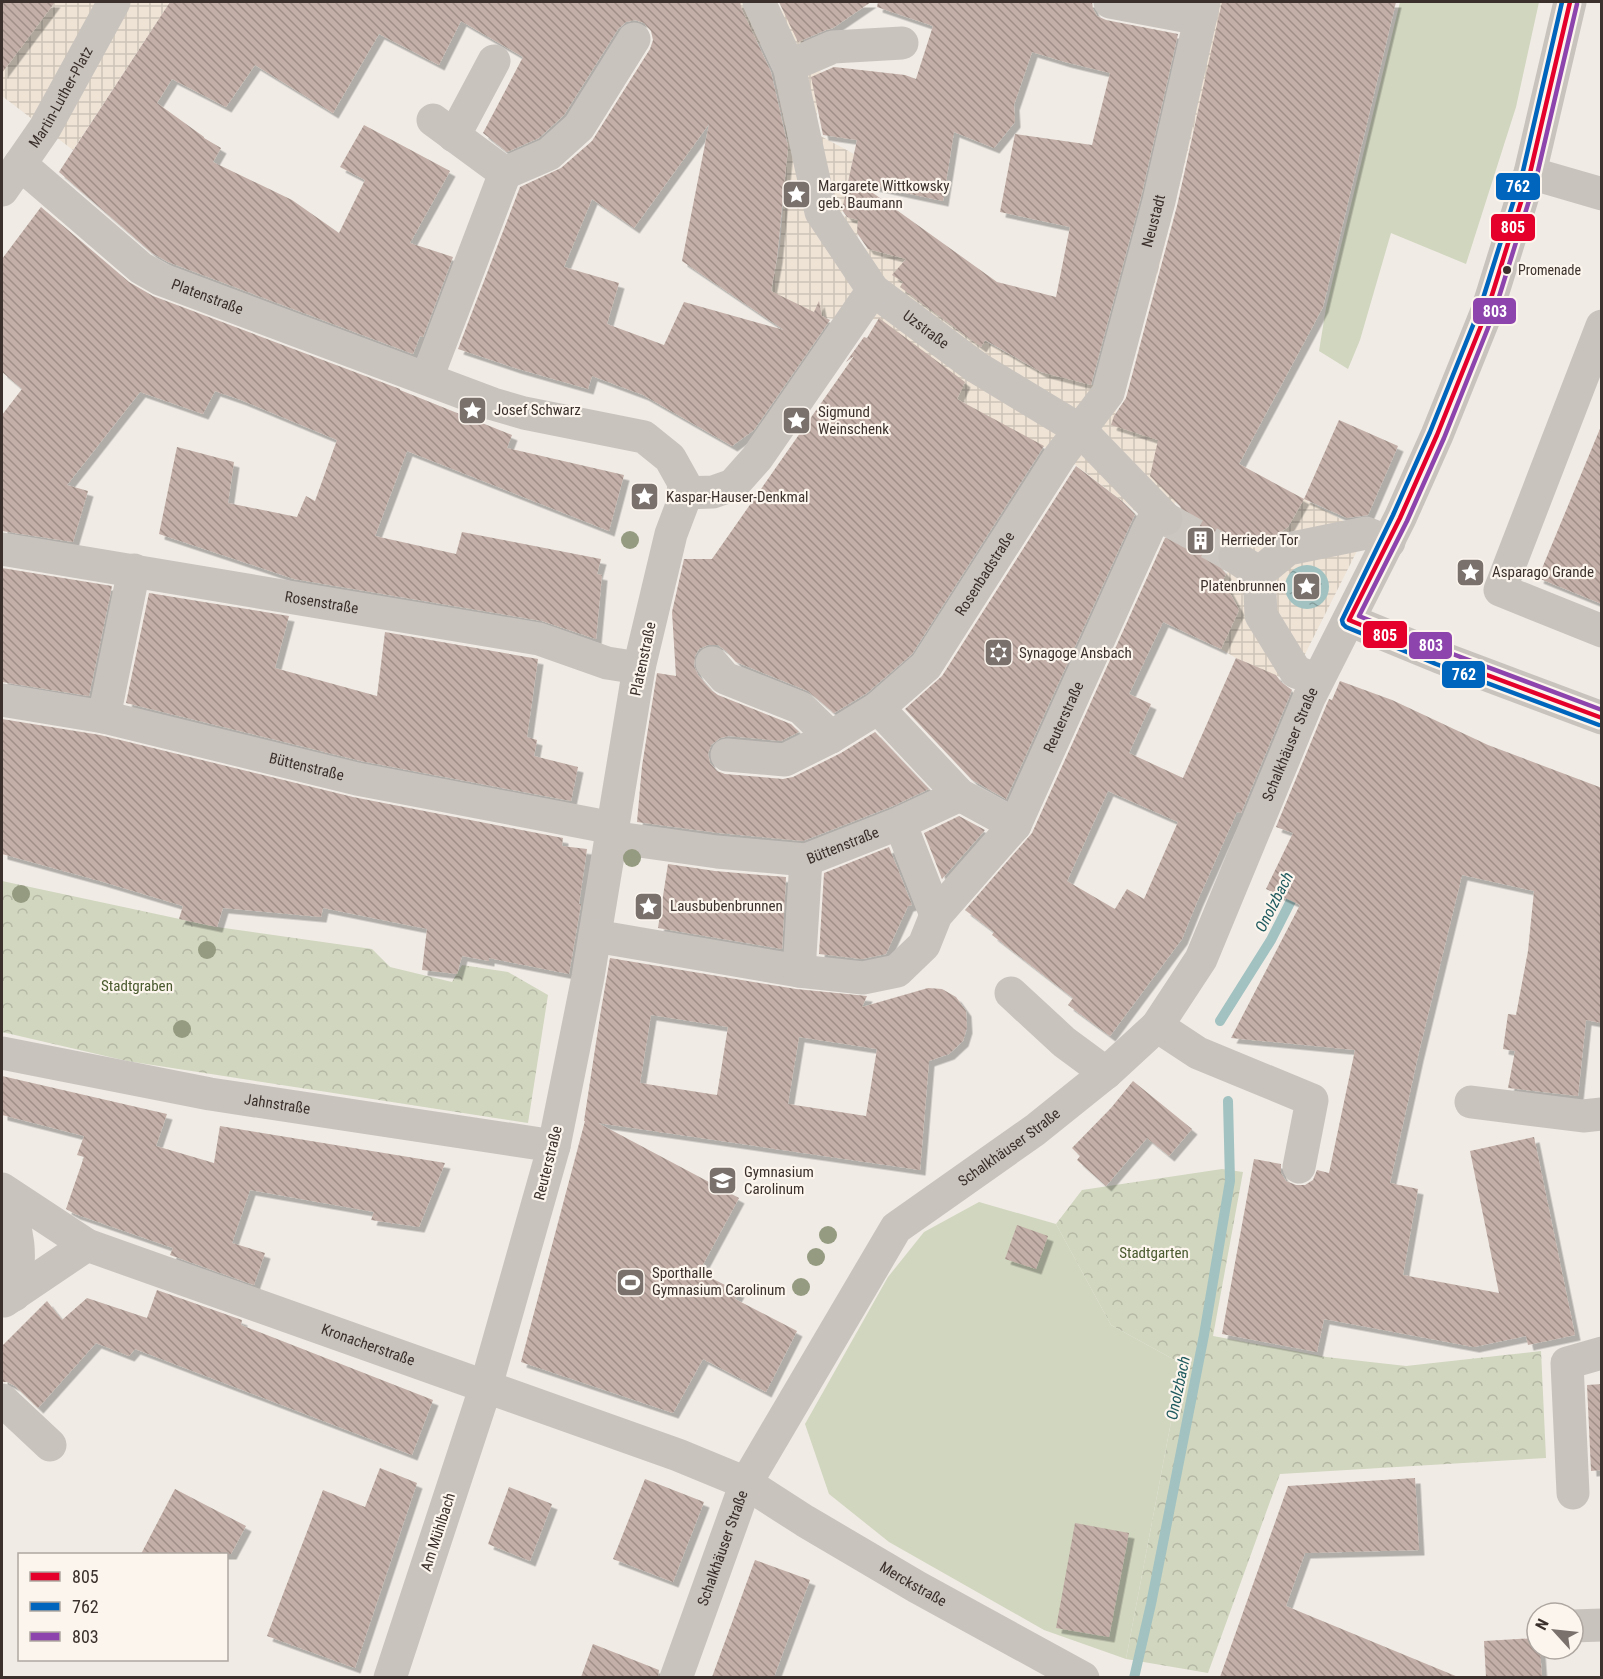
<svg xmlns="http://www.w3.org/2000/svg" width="1603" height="1679" viewBox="0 0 1603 1679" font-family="'Roboto Condensed',sans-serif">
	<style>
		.park { fill: url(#park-crowns) }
		.garden { fill: #d1d6bf }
		.plaza { fill: url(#plaza-grid) }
		.water { fill: url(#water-ripples) }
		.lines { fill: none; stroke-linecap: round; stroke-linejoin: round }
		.stream { stroke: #a1c2c1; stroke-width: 10 }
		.building { fill: url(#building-back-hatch); fill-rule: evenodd; filter: url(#shadow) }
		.minor-tunnel { stroke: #ccc6c0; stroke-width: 33; stroke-dasharray: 33 16; stroke-linecap: butt }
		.minor { stroke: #c9c3be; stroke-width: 33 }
		.bus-1-casing { stroke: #fbf5ee; stroke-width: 9 }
		.bus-2-casing { stroke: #fbf5ee; stroke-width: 9 }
		.bus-3-casing { stroke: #fbf5ee; stroke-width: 9 }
		.bus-1 { stroke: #e4002b; stroke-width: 4.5 }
		.bus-2 { stroke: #0065bd; stroke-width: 4.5 }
		.bus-3 { stroke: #8e44ad; stroke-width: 4.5 }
		.tree { fill: #959b80 }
		.bus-dot { fill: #3b302b; stroke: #fbf5ee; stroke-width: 2 }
		.labels { text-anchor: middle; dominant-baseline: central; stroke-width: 4.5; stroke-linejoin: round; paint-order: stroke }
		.bus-label { font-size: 14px; fill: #3b302b; stroke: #fbf5ee; text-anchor: start }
		.street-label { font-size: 15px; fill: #3b302b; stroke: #fbf5ee }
		.poi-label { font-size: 15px; fill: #3b302b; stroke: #fbf5ee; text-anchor: start }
		.park-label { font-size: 15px; fill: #4a5a2e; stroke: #fbf5ee }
		.water-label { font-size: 16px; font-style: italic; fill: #1f5a5e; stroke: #fbf5ee }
		.line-badge { stroke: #fbf5ee; stroke-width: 2 }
		.badge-label { font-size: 16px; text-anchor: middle; font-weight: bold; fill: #fff }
	</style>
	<defs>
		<pattern id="park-crowns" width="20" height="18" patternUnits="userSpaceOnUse" patternTransform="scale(1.5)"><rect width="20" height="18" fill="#d1d6bf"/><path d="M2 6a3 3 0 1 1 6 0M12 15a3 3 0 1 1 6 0" fill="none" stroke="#b4b8a4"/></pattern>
		<pattern id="plaza-grid" width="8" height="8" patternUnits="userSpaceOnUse" patternTransform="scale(1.5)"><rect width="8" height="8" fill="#eee3d5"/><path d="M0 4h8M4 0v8" fill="none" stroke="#cdc3b7"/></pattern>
		<pattern id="water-ripples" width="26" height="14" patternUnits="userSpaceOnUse" patternTransform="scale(1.5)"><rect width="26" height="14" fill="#a1c2c1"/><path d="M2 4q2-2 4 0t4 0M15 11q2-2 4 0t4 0" fill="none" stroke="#849e9d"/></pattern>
		<pattern id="building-back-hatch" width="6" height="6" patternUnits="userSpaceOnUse" patternTransform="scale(1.5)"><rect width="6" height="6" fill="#c3afa7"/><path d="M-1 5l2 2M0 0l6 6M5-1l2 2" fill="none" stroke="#a08f88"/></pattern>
		<filter id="shadow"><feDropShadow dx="5.5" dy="5.5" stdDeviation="0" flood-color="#0004"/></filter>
	</defs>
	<rect width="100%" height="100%" fill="#f0ebe5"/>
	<path class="park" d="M2 881 217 927 372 949 390 967 452 982 462 965 508 972 548 995 528 1123 127 1061 2 1032Z
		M1222 1169 1243 1172 1213 1336 1326 1357 1406 1366 1541 1351 1546 1458 1280 1474 1208 1673 1126 1659 1182 1364 1111 1325 1056 1224 1082 1190Z"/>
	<path class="garden" d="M1400 2H1539L1516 107 1466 264 1391 233 1360 340 1348 369 1319 351 1326 308Z
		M979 1202 1056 1224 1111 1325 1182 1364 1126 1659 1044 1630 889 1542 829 1494 805 1424 888 1277 924 1232Z"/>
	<path class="plaza" d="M54 2H170L73 150 2 96V73Z
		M733 2H776L821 65 815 133 854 154 841 215 858 220 857 246 906 259 893 275 990 344 1041 372 1100 387 1183 31 1184 2H1225L1156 279 1112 424 1158 440 1177 499 1166 519 1147 520 1073 463 957 399 964 383 878 319 852 321 826 318 770 296 780 246 788 144 770 54 726 10Z
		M1304 499 1366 533 1291 682 1236 658 1221 649 1239 610 1223 580 1247 536 1269 540 1288 527Z"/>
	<path class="water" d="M1285 587a22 22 0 1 1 44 0a22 22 0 1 1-44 0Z"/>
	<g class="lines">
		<path class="stream" d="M1220 1021 1271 940 1297 889
			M1134 1678 1151 1604 1204 1335 1230 1181 1228 1101"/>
	</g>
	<path class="building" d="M2 2H55L2 73Z
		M170 2H740L742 10 771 72 788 147 777 258 771 291 814 312 819 301 822 316 830 320 754 430 732 446 643 395 592 376 588 389 515 368 458 349 520 187 561 168 592 141 650 49 653 40 651 31 644 23 635 20 626 22 618 29 564 115 539 138 507 152 483 133 523 57 461 21 439 65 379 34 333 113 255 65 226 107 172 79 157 103 204 137V138L221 148 213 162 292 200 339 233 365 180 340 167 364 125 450 171 410 243 453 257 423 337 420 336 413 354 168 262 152 253 59 172ZM709 124 682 261 784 330 684 302 664 345 607 324 619 283 564 267 592 199 634 228Z
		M779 2H871L833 28 826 30 798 42Z
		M878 2H1092L1093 9 1097 16 1106 20 1178 34 1141 197 1091 385 1041 372 985 340 981 347 900 287 903 282 892 275 906 259 868 249 857 233 858 220 847 217 842 210 857 140 823 135 811 77 834 67 905 75 916 79 933 26 877 7ZM1032 52 1065 62 1110 73 1092 145 1015 134 1000 212 1070 227 1056 297 997 282 859 183 943 201 954 132 994 148 1015 122 1014 105Z
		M1222 2H1396L1323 307 1239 464 1304 499 1288 527 1269 540 1247 536 1244 541 1236 538 1227 540 1219 547 1216 555 1218 565 1226 574 1223 580 1239 610 1221 649 1163 622 1129 694 1151 704 1129 753 1183 778 1236 658 1276 675 1281 682 1292 690 1241 813 1237 812 1197 902 1182 939 1110 1036 1068 1005 1073 998 992 935 994 932 965 910 1032 833 1165 538 1179 533 1184 524V515L1180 506 1150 476 1158 440 1111 425 1114 416 1126 398 1177 206ZM1108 791 1178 822 1144 899 1127 889 1115 909 1067 881Z
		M41 207 129 282 153 296 400 389V390L512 435 507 448 624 475 609 531 407 451 375 536 456 554 462 532 601 559 597 574 602 575 596 639 542 621 294 579 159 534 177 447 234 462 228 503 297 517 306 496 315 501 337 440 241 400 215 391 203 414 140 392 67 485 88 491 73 542 2 531V415L22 389 2 372V259Z
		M879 318 965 382 957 399 1044 446 912 654 867 693 834 713 808 691 736 662 726 651 718 645H708L699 649 695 656 694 666 698 675 711 690 718 695 791 724 799 732 781 741 729 736 720 738 711 745 708 754 710 763 717 771 725 774 783 779 793 777 841 753 875 732 929 789 893 806 803 841 719 833 637 822 642 766 657 673 676 676 672 612 684 559H712L854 356 846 362 864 337 867 338Z
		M1339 420 1398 446 1368 515 1347 518 1304 499Z
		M1602 424V604L1538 578Z
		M1076 466 1122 501 1135 514 1006 799 972 780 905 709 942 676Z
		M2 568 112 586 89 696 2 682Z
		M149 593 289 616 275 668 377 696 385 632 538 659 527 737 537 740 534 756 578 767 571 801 361 761 126 703Z
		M1340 681 1392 700 1488 745 1602 788V1023L1586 1020 1578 1096 1508 1088 1515 1051 1503 1049 1508 1014 1516 1015 1528 951 1534 891 1462 875 1418 1056 1390 1183 1418 1189 1403 1275 1499 1293 1470 1151 1534 1137 1575 1335 1528 1345 1526 1336 1474 1347 1324 1319 1317 1352 1222 1334 1254 1159 1281 1164V1173L1286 1181 1296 1185H1305L1313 1180 1317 1170 1329 1173 1355 1050 1231 1038 1300 905 1266 889 1293 833 1276 827 1326 706 1329 699 1332 700Z
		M2 719 100 735 353 797 563 838 562 846 587 849 579 904H581L569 974 489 958V961L462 956 457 974 422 970 427 929 323 908 321 917 223 908 217 927 179 919 183 906 100 881 2 854Z
		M959 816 985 830 942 879 924 833Z
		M889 847 912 905 908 906 886 954 862 959 819 954 824 873Z
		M668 864 715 871 786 877 782 949 658 928Z
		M610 958 796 989 867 996 862 1007 928 988 942 989 956 997 966 1011 967 1028 963 1041 949 1054 929 1061 920 1170 598 1123 739 1198 699 1272 739 1292 735 1299 797 1331 766 1392 703 1359 673 1413 521 1362 585 1121H584L601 1010ZM651 1015 728 1027 717 1095 640 1083ZM799 1037 877 1049 866 1116 788 1104Z
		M2 1076 167 1114 156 1146 214 1163 220 1126 445 1163 419 1227 371 1220 374 1212 250 1190 232 1243 265 1253 254 1285 170 1255 173 1248 75 1214 66 1209 84 1157 77 1155 84 1136 2 1115Z
		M1133 1081 1192 1129 1169 1156 1147 1138 1106 1186 1077 1160 1080 1156 1072 1148 1111 1108Z
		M1017 1225 1048 1236 1036 1269 1005 1259Z
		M157 1290 242 1320 241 1325 433 1400 412 1455 135 1349 129 1356 96 1343 38 1408 15 1386 7 1382H2V1346L47 1301 62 1320 87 1298 147 1318Z
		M1602 1384V1470L1591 1471 1587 1385Z
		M380 1468 417 1483 355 1668 267 1636 323 1490 365 1507Z
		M1415 1478 1419 1550 1305 1553 1286 1606 1458 1677H1220L1288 1486Z
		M645 1479 704 1502 673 1582 613 1559Z
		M509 1487 552 1504 530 1561 488 1544Z
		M175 1489 246 1526 231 1554H141Z
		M1075 1523 1129 1533 1109 1637 1056 1628Z
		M755 1560 810 1580 774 1677H712Z
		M1537 1638V1649H1540L1542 1677H1486L1484 1641Z
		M593 1644 659 1670 658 1677H581Z"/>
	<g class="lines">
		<path class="minor-tunnel" d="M1166 519 1235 557"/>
		<g class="minor">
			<path id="s1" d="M759 2 789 66 821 212 873 290 976 367 1080 430 1166 519"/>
			<path d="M1110 2 1200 19"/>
			<path d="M789 66 833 47 902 43"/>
			<path d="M433 120 505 173"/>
			<path d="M454 136 494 61"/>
			<path id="s2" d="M20 164 141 268 160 279 493 404 524 413 644 437 670 458 684 483 682 505 671 534 639 668 588 977 554 1146 486 1386 390 1678"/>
			<path d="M505 173 549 154 579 127 634 39"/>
			<path d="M1530 173 1602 194"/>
			<path id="s3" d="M2 190 45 128 114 2"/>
			<path d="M1602 326 1500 590 1602 631"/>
			<path d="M427 378 505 173"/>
			<path d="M683 493 713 492 733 485 757 458 873 290"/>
			<path id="s4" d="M2 549 539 639 607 663 639 668"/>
			<path d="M1235 557 1259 573 1261 615 1296 672 1302 674"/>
			<path d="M1259 573 1288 549 1366 533 1389 542"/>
			<path d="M1349 620 1439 657 1602 718"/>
			<path d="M712 663 725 678 801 708 831 737"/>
			<path id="s5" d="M2 700 104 717 357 779 613 828"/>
			<path d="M878 708 960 795 1015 825"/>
			<path d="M104 717 134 570"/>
			<path id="s6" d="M727 755 785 760 831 737 878 708 926 666 1060 456 1108 393 1159 201 1204 2"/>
			<path d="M900 823 936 915"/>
			<path id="s7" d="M611 837 717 852 806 860 900 823 960 795"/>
			<path id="s8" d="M595 936 799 971 863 978 897 971 924 945 936 915 1015 825 1148 530 1158 512"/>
			<path d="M799 971 806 860"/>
			<path d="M1011 993 1064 1042 1106 1073"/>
			<path d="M1157 1026 1198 1053 1312 1100 1299 1167"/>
			<path id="s9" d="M2 1053 210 1094 554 1146"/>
			<path d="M1471 1102 1583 1116 1602 1114"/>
			<path id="s10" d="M2 1189 87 1245 678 1455 746 1483 805 1521 917 1587 1083 1678"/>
			<path d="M2 1194C20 1231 22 1255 14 1295"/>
			<path d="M4 1301 87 1245"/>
			<path d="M2 1400 50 1445"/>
			<path d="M1573 1493 1567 1363 1602 1353"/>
			<path d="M1573 1626 1602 1625"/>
			<path id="s11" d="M676 1678 746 1483 896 1228 1035 1130 1106 1073 1157 1026 1201 959 1309 698 1400 518 1437 435 1487 311 1530 173 1570 2"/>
		</g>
		<defs>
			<path id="bus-1" d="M1570 2 1530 173 1487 311 1437 435 1400 518 1349 620 1439 657 1602 718"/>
			<path id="bus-2" d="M1562 2 1523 171 1480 308 1430 432 1393 515 1342 620 1343 624 1346 627 1436 664 1599 725"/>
			<path id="bus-3" d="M1577 4 1537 175 1494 313 1444 438 1407 521 1359 616 1442 650 1602 710"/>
		</defs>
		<use href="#bus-1" class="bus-1-casing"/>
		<use href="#bus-2" class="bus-2-casing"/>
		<use href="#bus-3" class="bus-3-casing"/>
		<use href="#bus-1" class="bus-1"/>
		<use href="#bus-2" class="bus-2"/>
		<use href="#bus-3" class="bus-3"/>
	</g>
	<g class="tree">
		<circle cx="630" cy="540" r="9"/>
		<circle cx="632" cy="858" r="9"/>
		<circle cx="21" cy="894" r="9"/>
		<circle cx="207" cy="950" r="9"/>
		<circle cx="182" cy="1029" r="9"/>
		<circle cx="828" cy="1235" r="9"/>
		<circle cx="816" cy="1257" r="9"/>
		<circle cx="801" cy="1287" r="9"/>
	</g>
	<defs>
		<symbol id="sight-square" viewBox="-11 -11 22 22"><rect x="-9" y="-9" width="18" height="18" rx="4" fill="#7a716c" stroke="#fbf5ee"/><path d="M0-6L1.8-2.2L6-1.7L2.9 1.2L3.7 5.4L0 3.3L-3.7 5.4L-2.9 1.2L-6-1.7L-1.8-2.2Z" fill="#fff"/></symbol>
		<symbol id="building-square" viewBox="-11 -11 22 22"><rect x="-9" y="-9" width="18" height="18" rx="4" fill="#7a716c" stroke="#fbf5ee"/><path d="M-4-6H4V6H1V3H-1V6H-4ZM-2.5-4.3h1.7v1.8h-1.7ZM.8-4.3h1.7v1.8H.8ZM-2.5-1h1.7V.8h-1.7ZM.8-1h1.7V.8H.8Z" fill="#fff"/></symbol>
		<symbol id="synagogue-square" viewBox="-11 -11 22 22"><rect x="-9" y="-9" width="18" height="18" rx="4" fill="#7a716c" stroke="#fbf5ee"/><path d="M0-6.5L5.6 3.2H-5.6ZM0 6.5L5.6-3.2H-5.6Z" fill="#fff"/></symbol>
		<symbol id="school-square" viewBox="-11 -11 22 22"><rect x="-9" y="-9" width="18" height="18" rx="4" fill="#7a716c" stroke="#fbf5ee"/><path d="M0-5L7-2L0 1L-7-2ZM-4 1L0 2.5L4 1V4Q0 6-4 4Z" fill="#fff"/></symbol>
		<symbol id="stadium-square" viewBox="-11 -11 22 22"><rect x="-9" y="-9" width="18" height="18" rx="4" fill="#7a716c" stroke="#fbf5ee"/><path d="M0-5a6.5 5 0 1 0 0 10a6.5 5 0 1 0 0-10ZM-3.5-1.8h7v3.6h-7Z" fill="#fff"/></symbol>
	</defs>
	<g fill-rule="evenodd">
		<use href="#sight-square" x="780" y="178" width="33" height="33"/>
		<use href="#sight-square" x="456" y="394" width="33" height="33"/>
		<use href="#sight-square" x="780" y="404" width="33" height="33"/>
		<use href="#sight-square" x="628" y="480" width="33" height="33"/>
		<use href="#building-square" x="1184" y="524" width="33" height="33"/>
		<use href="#sight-square" x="1454" y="556" width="33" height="33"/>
		<use href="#sight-square" x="1290" y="570" width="33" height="33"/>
		<use href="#synagogue-square" x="982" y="636" width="33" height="33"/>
		<use href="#sight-square" x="632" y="890" width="33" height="33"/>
		<use href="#school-square" x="706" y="1164" width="33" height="33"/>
		<use href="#stadium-square" x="614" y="1266" width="33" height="33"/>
	</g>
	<circle class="bus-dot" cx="1507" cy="270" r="5"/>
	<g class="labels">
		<g class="bus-label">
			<text x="1518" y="270">Promenade</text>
		</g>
		<g class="street-label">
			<text stroke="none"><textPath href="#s3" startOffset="110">Martin-Luther-Platz</textPath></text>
			<text stroke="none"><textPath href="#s6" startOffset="735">Neustadt</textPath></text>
			<text stroke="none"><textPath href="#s2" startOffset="232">Platenstraße</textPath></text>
			<text stroke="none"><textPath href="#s1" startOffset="380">Uzstraße</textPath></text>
			<text stroke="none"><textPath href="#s6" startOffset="338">Rosenbadstraße</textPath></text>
			<text stroke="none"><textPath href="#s4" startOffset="324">Rosenstraße</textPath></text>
			<text transform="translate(643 659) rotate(-78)">Platenstraße</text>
			<text stroke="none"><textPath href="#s8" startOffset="614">Reuterstraße</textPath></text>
			<text stroke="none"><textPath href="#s11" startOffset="1146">Schalkhäuser Straße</textPath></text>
			<text stroke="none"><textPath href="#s5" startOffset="312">Büttenstraße</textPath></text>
			<text stroke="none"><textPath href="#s7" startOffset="236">Büttenstraße</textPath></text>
			<text stroke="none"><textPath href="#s9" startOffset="280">Jahnstraße</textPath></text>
			<text stroke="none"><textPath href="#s11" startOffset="642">Schalkhäuser Straße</textPath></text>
			<text transform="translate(548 1163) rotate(-76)">Reuterstraße</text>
			<text stroke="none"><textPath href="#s10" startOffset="400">Kronacherstraße</textPath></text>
			<text transform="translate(438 1532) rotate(-72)">Am Mühlbach</text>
			<text stroke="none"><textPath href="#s11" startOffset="138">Schalkhäuser Straße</textPath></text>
			<text stroke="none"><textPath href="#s10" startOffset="998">Merckstraße</textPath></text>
		</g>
		<g class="poi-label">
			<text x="818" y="186">Margarete Wittkowsky<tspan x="818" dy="17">geb. Baumann</tspan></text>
			<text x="494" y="410">Josef Schwarz</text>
			<text x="818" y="412">Sigmund<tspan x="818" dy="17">Weinschenk</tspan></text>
			<text x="666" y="497">Kaspar-Hauser-Denkmal</text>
			<text x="1221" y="540">Herrieder Tor</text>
			<text x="1492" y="572">Asparago Grande</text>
			<text x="1286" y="586" text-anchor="end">Platenbrunnen</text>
			<text x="1019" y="653">Synagoge Ansbach</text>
			<text x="670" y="906">Lausbubenbrunnen</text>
			<text x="744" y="1172">Gymnasium<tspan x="744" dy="17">Carolinum</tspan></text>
			<text x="652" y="1273">Sporthalle<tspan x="652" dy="17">Gymnasium Carolinum</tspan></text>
		</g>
		<g class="park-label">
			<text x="137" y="986">Stadtgraben</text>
			<text x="1154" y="1253">Stadtgarten</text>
		</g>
		<g class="water-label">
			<text transform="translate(1274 902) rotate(-63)">Onolzbach</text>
			<text transform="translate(1178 1388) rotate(-78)">Onolzbach</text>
		</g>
	</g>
	<g class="line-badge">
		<rect x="1495" y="172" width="46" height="29" rx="6" fill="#0065bd"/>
		<rect x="1490" y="213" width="46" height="29" rx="6" fill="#e4002b"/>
		<rect x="1472" y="297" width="45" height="28" rx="6" fill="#8e44ad"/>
		<rect x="1362" y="620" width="46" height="29" rx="6" fill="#e4002b"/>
		<rect x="1408" y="631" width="45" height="29" rx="6" fill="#8e44ad"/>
		<rect x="1441" y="660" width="45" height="29" rx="6" fill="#0065bd"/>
	</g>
	<g class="badge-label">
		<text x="1518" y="192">762</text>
		<text x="1513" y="233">805</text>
		<text x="1495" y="317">803</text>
		<text x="1385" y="641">805</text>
		<text x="1431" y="651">803</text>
		<text x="1464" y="680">762</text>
	</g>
	<rect width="1603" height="1679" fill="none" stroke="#3b302b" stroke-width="6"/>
	<rect x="18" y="1553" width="210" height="108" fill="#fbf5ee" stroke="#aea6a0" stroke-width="1.5"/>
	<rect x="30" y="1572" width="30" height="9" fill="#e4002b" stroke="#aea6a0" stroke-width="1.5"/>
	<text x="72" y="1583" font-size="18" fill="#3b302b">805</text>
	<rect x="30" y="1602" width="30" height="9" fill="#0065bd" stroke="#aea6a0" stroke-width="1.5"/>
	<text x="72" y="1613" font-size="18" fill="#3b302b">762</text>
	<rect x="30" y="1632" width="30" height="9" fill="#8e44ad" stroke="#aea6a0" stroke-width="1.5"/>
	<text x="72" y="1643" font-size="18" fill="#3b302b">803</text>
	<g transform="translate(1555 1631) rotate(297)"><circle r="28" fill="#fbf5ee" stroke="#aea6a0" stroke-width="1.5"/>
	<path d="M0-4.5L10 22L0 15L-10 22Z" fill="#7a716c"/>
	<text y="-9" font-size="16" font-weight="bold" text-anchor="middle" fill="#3b302b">N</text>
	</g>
</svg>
